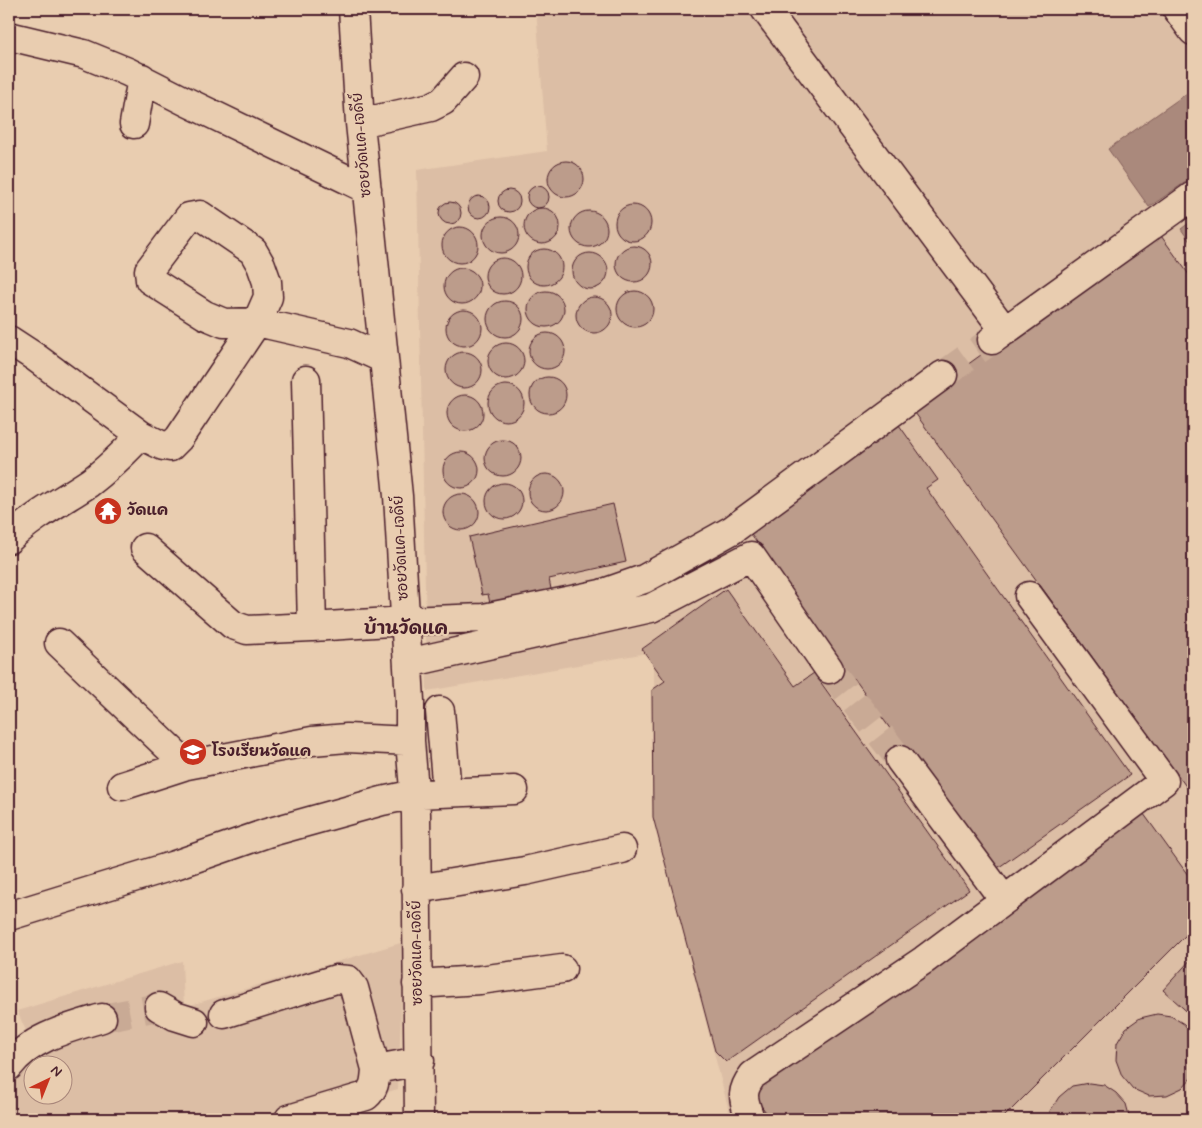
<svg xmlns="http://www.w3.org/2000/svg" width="1202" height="1128" viewBox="0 0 1202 1128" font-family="Mynerve,'Playpen Sans Thai',sans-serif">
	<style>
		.built { fill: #dcbea5; fill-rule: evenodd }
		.water { fill: #aa897b; stroke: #845f5b }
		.building { fill: #bc9c8b; stroke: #4a1f2b }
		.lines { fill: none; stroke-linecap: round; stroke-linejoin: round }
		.minor-tunnel { stroke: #c9aa95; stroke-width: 28; stroke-dasharray: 28 14; stroke-linecap: butt }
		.minor-casing { stroke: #4a1f2b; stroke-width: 31 }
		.minor { stroke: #e9cdb0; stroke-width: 28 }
		.labels { text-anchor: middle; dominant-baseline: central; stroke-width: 4.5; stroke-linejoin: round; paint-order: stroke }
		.street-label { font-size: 15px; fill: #4a1f2b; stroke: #e9cdb0 }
		.poi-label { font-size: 15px; font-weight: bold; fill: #4a1f2b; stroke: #e9cdb0; text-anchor: start }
		.quarter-label { font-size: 18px; font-weight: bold; fill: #4a1f2b; stroke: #e9cdb0 }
	</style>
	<rect width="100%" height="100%" fill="#e9cdb0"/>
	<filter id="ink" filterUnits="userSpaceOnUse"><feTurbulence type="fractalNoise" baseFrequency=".02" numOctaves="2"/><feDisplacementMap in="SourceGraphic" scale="10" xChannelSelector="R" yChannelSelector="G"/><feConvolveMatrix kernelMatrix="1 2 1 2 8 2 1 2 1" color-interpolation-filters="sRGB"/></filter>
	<g filter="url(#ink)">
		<path class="built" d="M536 9H1193V1119H731L660 842 653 652 427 691 417 170 547 151Z
			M404 942 398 1089 297 1119H9V1070L37 1055 17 1011 182 961 184 1007ZM32 1066H62V1096H32Z"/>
		<path class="water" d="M1193 89V177L1149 207 1108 149Z
			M1193 220V246L1181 229Z"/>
		<path class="building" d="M548 179a18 18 0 1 1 36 0a18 18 0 1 1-36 0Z
			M527 197a11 11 0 1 1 22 0a11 11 0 1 1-22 0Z
			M498 201a11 11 0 1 1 22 0a11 11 0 1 1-22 0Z
			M468 207a11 11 0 1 1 22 0a11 11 0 1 1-22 0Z
			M439 213a11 11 0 1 1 22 0a11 11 0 1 1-22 0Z
			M615 223a18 18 0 1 1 36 0a18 18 0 1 1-36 0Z
			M524 226a18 18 0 1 1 36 0a18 18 0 1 1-36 0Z
			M571 229a18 18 0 1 1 36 0a18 18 0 1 1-36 0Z
			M483 235a18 18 0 1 1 36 0a18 18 0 1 1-36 0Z
			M442 245a18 18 0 1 1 36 0a18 18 0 1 1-36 0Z
			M1156 229 1193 280V796L910 406Z
			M616 264a18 18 0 1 1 36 0a18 18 0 1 1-36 0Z
			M526 267a18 18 0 1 1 36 0a18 18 0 1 1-36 0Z
			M572 271a18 18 0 1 1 36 0a18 18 0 1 1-36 0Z
			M485 276a18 18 0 1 1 36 0a18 18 0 1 1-36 0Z
			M444 286a18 18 0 1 1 36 0a18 18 0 1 1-36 0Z
			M617 309a18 18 0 1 1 36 0a18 18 0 1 1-36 0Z
			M528 309a18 18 0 1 1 36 0a18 18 0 1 1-36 0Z
			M576 315a18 18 0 1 1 36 0a18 18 0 1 1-36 0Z
			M487 319a18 18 0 1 1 36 0a18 18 0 1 1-36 0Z
			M446 328a18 18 0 1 1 36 0a18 18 0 1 1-36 0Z
			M529 351a18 18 0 1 1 36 0a18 18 0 1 1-36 0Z
			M488 361a18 18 0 1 1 36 0a18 18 0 1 1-36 0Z
			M446 370a18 18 0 1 1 36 0a18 18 0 1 1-36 0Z
			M530 395a18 18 0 1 1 36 0a18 18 0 1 1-36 0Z
			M488 403a18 18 0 1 1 36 0a18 18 0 1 1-36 0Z
			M447 413a18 18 0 1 1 36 0a18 18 0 1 1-36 0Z
			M899 425 938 480 926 488 1130 775 992 872 854 678 845 684 771 580 779 573 749 531Z
			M485 458a18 18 0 1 1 36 0a18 18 0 1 1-36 0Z
			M443 470a18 18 0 1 1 36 0a18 18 0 1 1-36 0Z
			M528 492a18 18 0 1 1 36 0a18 18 0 1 1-36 0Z
			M486 501a18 18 0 1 1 36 0a18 18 0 1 1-36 0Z
			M443 512a18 18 0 1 1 36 0a18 18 0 1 1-36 0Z
			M613 504 626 562 549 579 553 599 492 613 488 594 482 595 469 537Z
			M726 589 795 686 814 673 969 890 726 1062 715 1051 653 817 652 690 665 681 642 649Z
			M1141 810 1193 882V928L1002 1119H771L751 1092Z
			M1193 957V1017L1163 990Z
			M1157 1014 1171 1016 1184 1024 1193 1036V1076L1182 1088 1167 1095 1149 1096 1133 1089 1122 1076 1116 1060 1117 1043 1126 1028 1140 1018Z
			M1089 1083 1104 1085 1116 1093 1126 1104 1130 1119H1049L1050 1111 1059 1097 1072 1086Z"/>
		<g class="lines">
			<path class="minor-tunnel" d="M943 375 992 340
				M829 669 900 760
				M102 1018 159 1007"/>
			<defs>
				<path id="minor" d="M353 9 360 123 398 496 410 701V741L416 814 419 1119
					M765 9 1005 331
					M1177 9 1193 31
					M9 36 84 54 128 72 187 102 367 189
					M360 123 431 107 443 101 464 77
					M134 124 142 78
					M9 340 35 357 141 435
					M992 340 1193 196
					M306 380 312 627 405 621 484 618 601 594 644 579 732 530 943 375
					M9 539C33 516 62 501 89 483 108 469 125 452 141 435L163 446 170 447 179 438 257 322 268 297 267 282 261 265 253 251 200 215 189 217 149 270 150 280 205 315 224 323 257 322 349 343 384 359
					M145 548 233 625 247 630 312 627
					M59 643 187 765
					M408 663 651 608 751 556 829 669
					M440 711 447 792
					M900 760 1004 900
					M122 786 187 765 312 741 347 738 410 741
					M416 889 525 871 622 849
					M9 916 175 865 267 833 382 801 415 794 514 790
					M417 984 480 980 562 969
					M159 1007 175 1016 194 1022
					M224 1014 336 979 348 980 354 988 376 1069C375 1081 375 1088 366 1096L289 1119
					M9 1066C31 1037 69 1028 102 1018
					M376 1069 420 1061
					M750 1119C744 1100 739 1093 753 1075L924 960 1164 781 1029 596"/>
			</defs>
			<use href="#minor" class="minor-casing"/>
			<use href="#minor" class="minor"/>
		</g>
	</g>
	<defs>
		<symbol id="temple-disc" viewBox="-11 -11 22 22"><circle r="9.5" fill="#c8321e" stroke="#e9cdb0"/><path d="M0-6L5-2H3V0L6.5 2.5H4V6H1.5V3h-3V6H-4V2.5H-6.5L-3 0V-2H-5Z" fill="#fff"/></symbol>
		<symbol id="school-disc" viewBox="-11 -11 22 22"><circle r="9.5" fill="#c8321e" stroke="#e9cdb0"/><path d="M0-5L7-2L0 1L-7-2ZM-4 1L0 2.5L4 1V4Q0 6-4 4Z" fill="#fff"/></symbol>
	</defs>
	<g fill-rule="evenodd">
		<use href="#temple-disc" x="92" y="495" width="32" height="32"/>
		<use href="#school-disc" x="177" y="736" width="32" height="32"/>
	</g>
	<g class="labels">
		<g class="street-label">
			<text transform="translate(362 145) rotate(-95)">ซอยวัดแค-เจดีย์</text>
			<text transform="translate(401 548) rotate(-93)">ซอยวัดแค-เจดีย์</text>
			<text transform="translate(417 953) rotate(-91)">ซอยวัดแค-เจดีย์</text>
		</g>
		<g class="poi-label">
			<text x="127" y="511">วัดแค</text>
			<text x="212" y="752">โรงเรียนวัดแค</text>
		</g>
		<g class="quarter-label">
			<text x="406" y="629">บ้านวัดแค</text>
		</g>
	</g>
	<rect width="1202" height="1128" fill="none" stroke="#e9cdb0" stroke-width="30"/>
	<rect x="15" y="15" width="1172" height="1098" fill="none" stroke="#4a1f2b" stroke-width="2" filter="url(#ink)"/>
	<g transform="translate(48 1080) rotate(43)"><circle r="24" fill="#e9cdb0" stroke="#a9877b"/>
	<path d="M0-4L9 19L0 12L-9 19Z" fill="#c8321e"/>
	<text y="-8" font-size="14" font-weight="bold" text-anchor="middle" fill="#4a1f2b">N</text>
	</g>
</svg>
